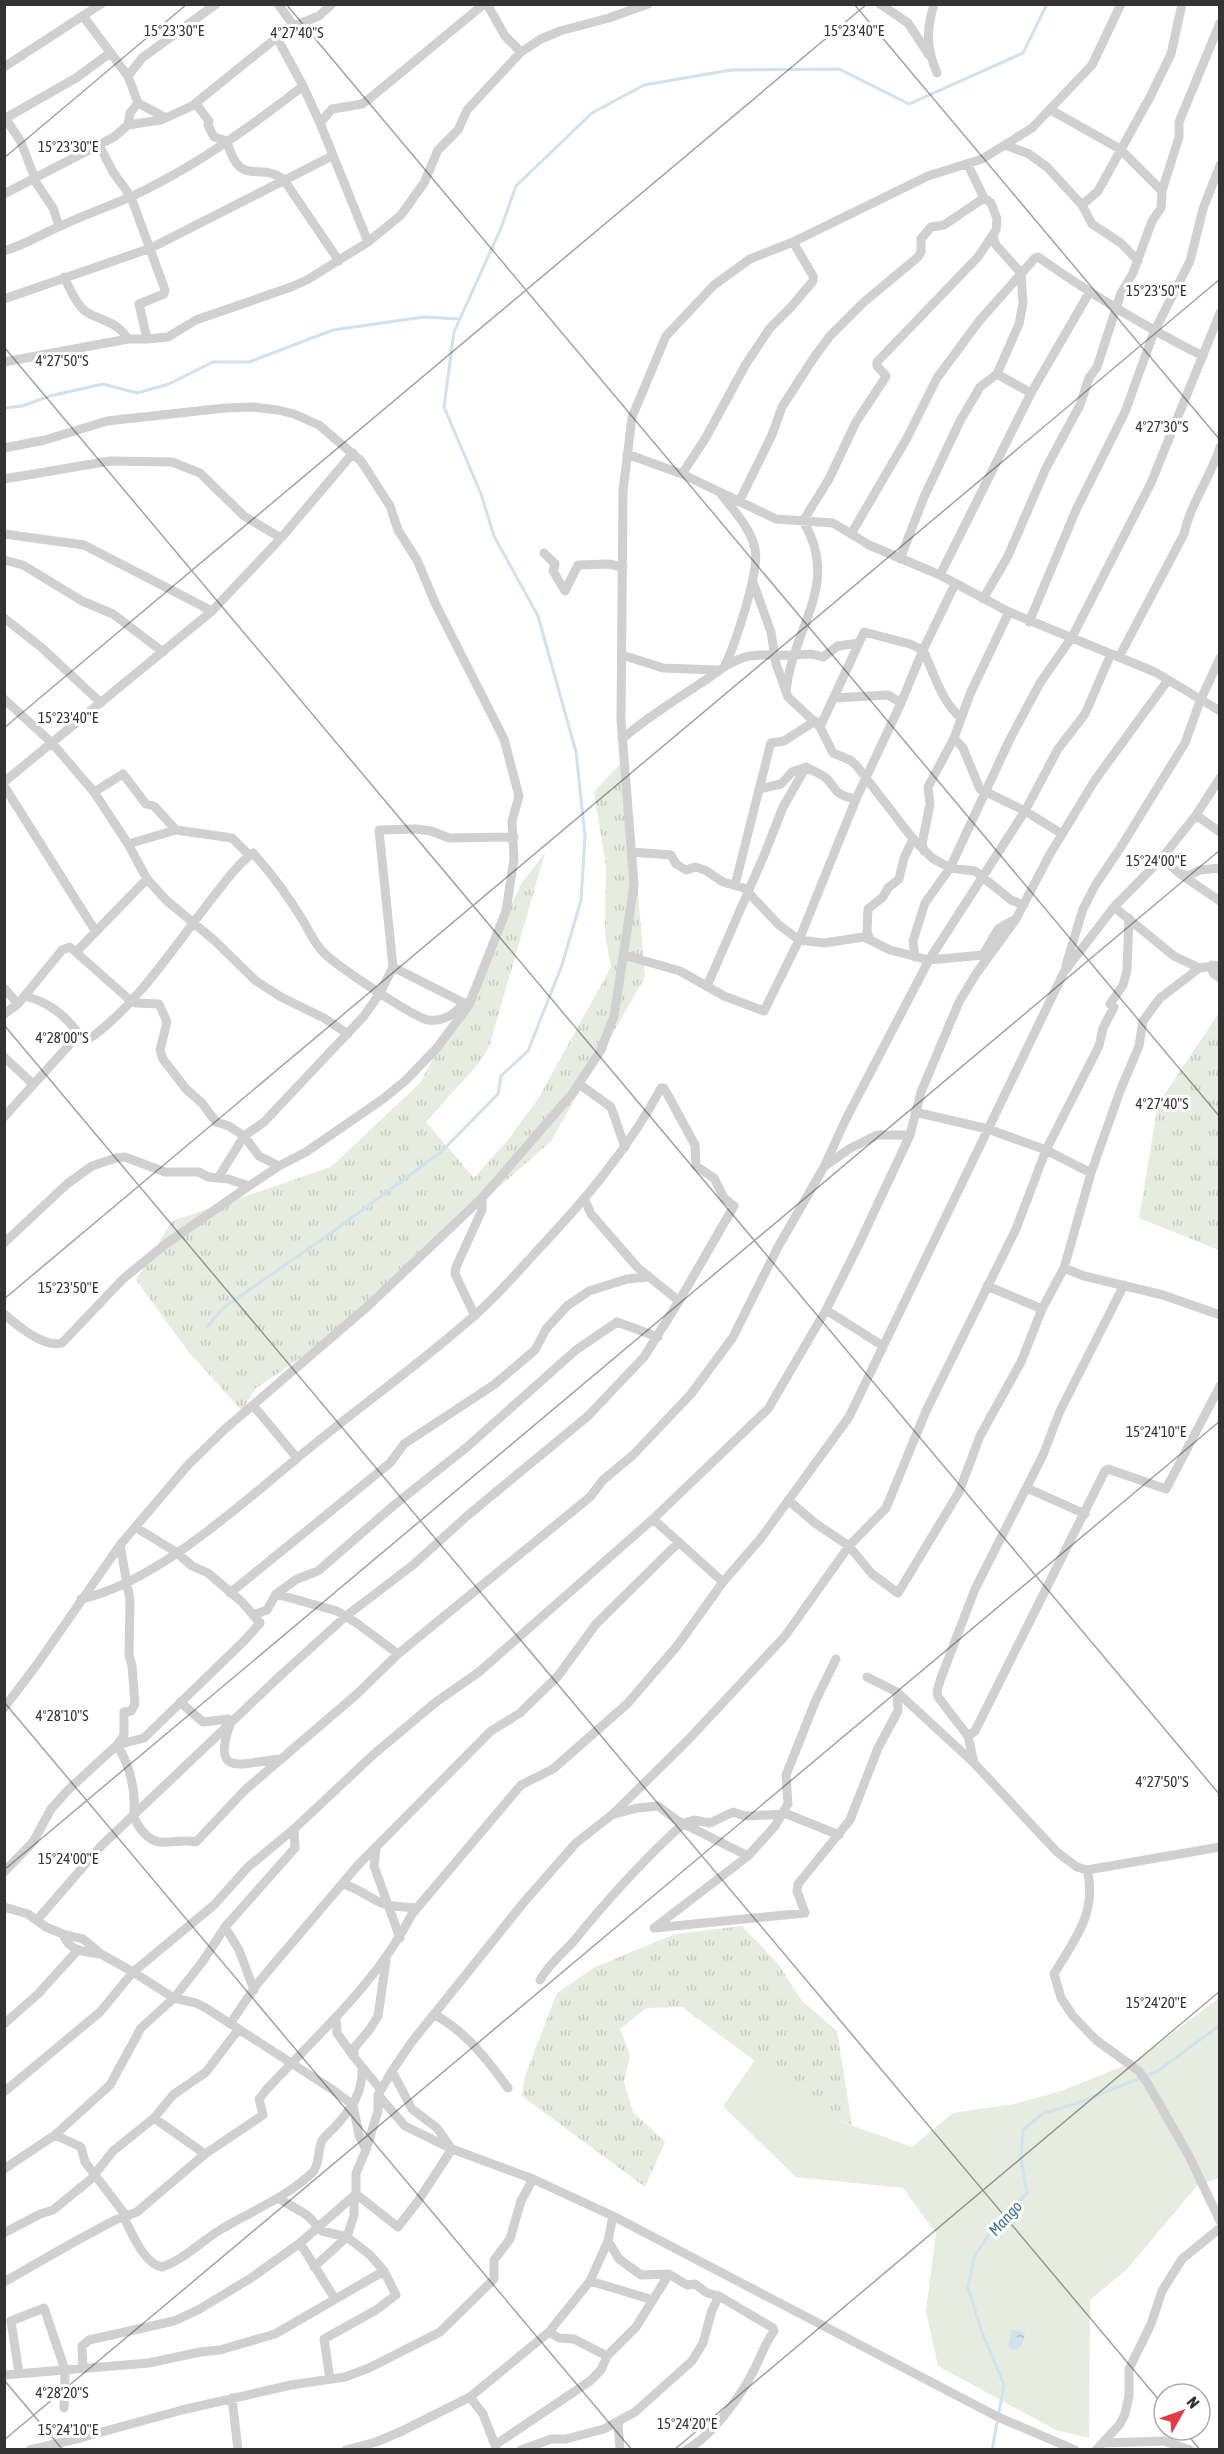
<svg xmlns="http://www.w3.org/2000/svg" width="1224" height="2454" viewBox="0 0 1224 2454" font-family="'Asap Condensed',sans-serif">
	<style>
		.grass { fill: url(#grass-tufts) }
		.garden { fill: #e6ecdf }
		.water { fill: url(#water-ripples) }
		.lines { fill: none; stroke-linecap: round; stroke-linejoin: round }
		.stream { stroke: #cfe2ee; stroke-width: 3 }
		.street { stroke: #d0d0d0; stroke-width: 9 }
		.ticks { fill: none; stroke: #333; stroke-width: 1.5; stroke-opacity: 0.45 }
		.labels { text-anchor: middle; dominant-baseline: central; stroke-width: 6; stroke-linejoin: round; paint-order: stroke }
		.water-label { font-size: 16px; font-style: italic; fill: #3f7597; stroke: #fff }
		.ticks-label { font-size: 15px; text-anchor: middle; fill: #333; stroke: #fff; stroke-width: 6; stroke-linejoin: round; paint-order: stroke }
	</style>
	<defs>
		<pattern id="grass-tufts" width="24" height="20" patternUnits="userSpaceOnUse" patternTransform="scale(1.5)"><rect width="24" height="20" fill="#e6ecdf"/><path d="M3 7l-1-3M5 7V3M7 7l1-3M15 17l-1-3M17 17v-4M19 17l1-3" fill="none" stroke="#c6cbc0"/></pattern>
		<pattern id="water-ripples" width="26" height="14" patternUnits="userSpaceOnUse" patternTransform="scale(1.5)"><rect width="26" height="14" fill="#cfe2ee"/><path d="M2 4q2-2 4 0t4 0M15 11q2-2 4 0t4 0" fill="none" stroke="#b2c2cd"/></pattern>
	</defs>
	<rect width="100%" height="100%" fill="#fff"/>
	<path class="grass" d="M620 764 629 784 645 977 551 1141 327 1340 255 1389 242 1411 188 1351 136 1280 172 1221 331 1167 420 1083 487 959 522 882 545 853 489 1047 479 1063 426 1122 474 1178 507 1141 538 1099 611 967 605 934 606 867 594 792Z
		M1219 1013V1250L1139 1218 1158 1104Z
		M742 1926 778 1964 802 2001 837 2031 852 2125 834 2119 682 2007 646 2008 620 2029 630 2055 624 2082 633 2112 665 2142 645 2187 522 2096 525 2076 557 1993 595 1967 675 1934Z"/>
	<path class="garden" d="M1219 1998V2178L1198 2185 1126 2270 1090 2300 1089 2438 1056 2430 938 2366 926 2311 936 2233 903 2188 796 2177 723 2106 755 2060 834 2119 912 2147 953 2113 1014 2104 1061 2091 1136 2061Z"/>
	<path class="water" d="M1012 2329 1025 2333 1022 2346 1014 2350 1008 2346Z"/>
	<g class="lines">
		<path class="stream" d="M4 408 22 406 50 396 103 384 137 393 169 384 213 362H249L333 330 424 317 460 319
			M208 1326 223 1308 327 1236 441 1152 498 1094 501 1076 528 1051 562 965 581 900 585 836 576 752 538 616 494 536 481 494 444 407 454 332 501 228 516 186 592 113 644 85 731 70 839 69 909 104 1023 53 1047 4
			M992 2450 1004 2385 982 2332 968 2288 974 2257 990 2233 1027 2193 1021 2159 1023 2130 1042 2114 1080 2102 1158 2071 1220 2025"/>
		<path class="street" d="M278 4 294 26
			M487 4 505 36 521 52
			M880 4 908 23 929 55
			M934 4C926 31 926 47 937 73
			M83 16 128 76 138 103 166 118
			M277 38 303 86 320 123 368 242
			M4 67 101 4
			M128 76 142 58 216 4
			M196 104 209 121 208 125 214 137 227 141
			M1051 110 1120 149 1162 191
			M4 116 21 142 37 184 53 208 59 226
			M4 119 76 78 110 53
			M320 123 332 109 362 104 369 99 484 4
			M128 125 130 113 138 103
			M227 141C240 190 260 160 284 180L339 261
			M1005 145 1029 154 1047 167 1082 205 1092 224 1121 243 1138 261
			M4 194 114 137 128 125 161 120 192 106 270 43 294 26 319 16 332 4
			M1082 205 1098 191 1150 97 1171 54 1182 4
			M993 236 996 245 1021 273 1023 303 1019 324 997 374
			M4 251C25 245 43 233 63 225 90 212 120 203 147 189 203 161 254 124 303 86
			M64 277C69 287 74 299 81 307 92 321 113 316 128 339
			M4 299 151 248 332 156
			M147 339 168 337 196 320 291 287 307 280 368 242 401 215 424 183 438 150 458 130 467 110 521 52 541 39 560 31 609 18 648 4
			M4 362 128 339H147L139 304 164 294 165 290 131 197 113 172 98 143
			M4 448 45 440 107 421 225 408 253 407 278 410 294 414 319 425 361 461 390 506 398 530 417 560 436 605 504 739 519 796 512 821 514 859 506 911 469 1005 436 1049 405 1081 383 1099 306 1152 279 1166 249 1186 167 1243 124 1278 62 1343C44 1348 18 1326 4 1314
			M627 454 682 474 776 519 833 523 869 545 940 575 1009 612 1155 672 1220 711
			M682 474 705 439 746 364 770 328 791 307 813 281V276L793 242
			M4 479 110 461 172 462 200 473 244 516 281 538
			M721 494C733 510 751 528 755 549 760 570 735 645 725 665
			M739 502 772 435 782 407 813 359 829 337 864 302 918 257 921 252V239L931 227 944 225 984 198
			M4 534 84 545 212 611
			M851 534 907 438 937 378 980 320 1035 258 1038 257C1091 294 1145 327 1203 356
			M544 553 555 564 553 571 565 591 578 565 609 564 623 567
			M900 559 924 497 960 421 980 387 997 374 1031 393
			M4 560 23 565 82 601 113 614 163 652
			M940 575 1031 393 1089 293
			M753 582 771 632 776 664 788 697 820 727 833 753 850 760 856 765 913 839 932 858 950 868 975 871 1011 900 1024 905
			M983 599 1008 556 1046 468 1080 405 1089 378 1097 367 1121 293 1133 273 1152 221 1161 208 1162 191 1179 137V122L1220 23
			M4 618 41 647 101 703
			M1029 622 1076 510 1125 412 1154 332 1190 261 1203 209 1220 165
			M622 655 663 668 717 670
			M1119 657 1184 534C1191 502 1211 477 1220 447
			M786 692C792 627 842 585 803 521L829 479 856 422 885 378 886 376 877 366V362L978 257 996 230 997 219 991 203 984 198 968 165
			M834 698 888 695 901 703
			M4 699 52 743 94 792 128 844 147 879 166 900 215 941 256 981 281 997 324 1018 348 1034
			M820 727 859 643
			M954 738 963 748 980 789 1025 811 1062 834
			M622 739C646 718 672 702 698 685 714 675 726 663 745 657 760 653 777 656 792 655 805 655 809 652 823 657L838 646 859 643 864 632 910 644 923 650C934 673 941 701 961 718
			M4 782 212 611 281 538 353 453
			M4 786 96 932
			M759 789 781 784 792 772 806 767C812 771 823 774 828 780 839 793 836 795 856 799
			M94 792 123 774 146 804 154 806 176 830
			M1196 815 1220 832
			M128 844 176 830 232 838 249 855
			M924 851 922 844 930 804 928 787 954 738 970 694 1009 612
			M632 852 671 855 676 864 686 870 695 867 705 870 723 882 744 888 779 925 799 940 824 943 864 937 890 950 929 960 983 955 998 929 1012 921
			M1162 858 1180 874 1220 901
			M1182 874 1188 876 1200 870 1220 868
			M735 885 770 746 771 743 784 741 815 721
			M1114 907 1174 956 1199 968
			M870 939 867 932 868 909 883 897 888 888 899 879 904 858 913 839
			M76 952 147 879
			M624 955 680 971 724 996 764 1011 799 940 856 799 901 703 923 650 955 584
			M915 957 913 941 925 903 950 868 1010 739 1040 683 1072 637 1151 483 1220 313
			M1066 965 1083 909 1096 884 1119 850 1185 743 1200 701 1220 658
			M1212 965 1213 973 1220 978
			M393 967 468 1005
			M707 986 765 853 783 807 806 767
			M4 988 18 1004
			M25 996C48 1002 64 1014 79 1034
			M4 1014 18 1004 62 950 70 947 131 1001 135 1003 159 1004 167 1022 160 1050 163 1059 186 1089 202 1103 216 1122 229 1126 244 1136 259 1156 279 1166
			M4 1057 33 1084
			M579 1084 611 1107 625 1147
			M915 1112 988 1129 1046 1150 1091 1173
			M4 1117 79 1034 92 1037C138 1003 174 947 210 901 223 885 236 865 253 853 270 872 288 896 302 919 309 931 314 943 324 953 337 966 413 1017 428 1020 443 1022 456 1014 463 1003
			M825 1166 849 1149 877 1135H910
			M218 1178 244 1136 264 1122 364 1016 380 993 393 967 379 830 416 829 431 831 449 838 514 837
			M584 1198 591 1214 638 1268 679 1301
			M4 1243 67 1184 92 1166 116 1158 125 1157 165 1172H199L208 1177 228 1179 249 1186
			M1064 1268 1084 1276 1163 1295 1220 1315
			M987 1286 1042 1309
			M826 1310 883 1346
			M475 1316 455 1274 456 1267 482 1210V1198
			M253 1405 297 1458
			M1027 1488 1085 1514
			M788 1500 815 1523 849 1546 872 1574 898 1593 959 1492 980 1436 1021 1362 1042 1309 1064 1268 1091 1173 1120 1091 1139 1046 1143 1021 1160 998 1189 976 1199 968 1220 965
			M653 1519 723 1582
			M230 1593 390 1463 404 1444 495 1384 535 1350 546 1329 567 1306 589 1291 627 1279 649 1277
			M276 1594 337 1611 358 1624 398 1654
			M253 1615 267 1610 276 1594 297 1579 318 1571 393 1506 467 1447 576 1350 617 1322 658 1337
			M836 1659 815 1702 786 1775 788 1804 775 1826 748 1856 654 1928 805 1913 797 1891 798 1884 850 1820 878 1748 898 1711 897 1692
			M867 1677 897 1692 974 1763 1057 1852 1077 1867 1087 1870 1220 1847
			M180 1702 203 1722 228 1719 232 1721
			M4 1708 38 1663 120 1545 188 1465 225 1429 367 1307 482 1198 572 1094 601 1050 614 1016 634 885 621 720 623 491 632 417 666 336 714 285 750 259 793 242 928 176 982 159 1032 128 1092 65 1121 4
			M230 1725C209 1782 249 1760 282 1759
			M968 1736 975 1731 1105 1471 1108 1469 1166 1489 1220 1386
			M117 1745C127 1761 133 1780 134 1798 135 1804 133 1811 134 1816 137 1827 148 1840 159 1842 172 1843 184 1839 196 1842L245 1790 357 1694 398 1654 590 1497 603 1480 633 1455 691 1394 733 1337 778 1247 824 1167 845 1121 929 960 1025 811 1058 749 1085 714 1111 654
			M117 1745 144 1738 245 1640 260 1623 242 1602 208 1573 192 1566 176 1552 135 1527
			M974 1763 968 1736 938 1697 937 1691 941 1678 975 1589 1043 1455 1060 1411 1124 1285
			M615 1814 637 1808 658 1806 678 1821 748 1856
			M376 1849 374 1866 400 1938
			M1087 1870C1098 1912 1074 1940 1054 1974L1061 1998 1073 2016 1096 2040 1139 2071 1148 2084 1189 2156 1220 2221
			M4 1872 33 1842 51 1809 68 1790 117 1745 124 1735V1712L131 1711 135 1704 132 1666 129 1655 130 1600 120 1545
			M342 1884C357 1887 369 1898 384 1904 394 1907 406 1907 417 1908
			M4 1907 28 1914 46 1927 63 1934 83 1939 101 1954 133 1972 174 1998 196 2003 206 2008 333 2090 353 2105 359 2135 366 2150 356 2173V2194L300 2243 251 2278 198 2310 174 2321 89 2340 82 2346 83 2369
			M37 1920 102 1845 281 1675 346 1616 413 1565 467 1516 588 1416 644 1357 679 1301 734 1206 724 1198 714 1178 696 1166 695 1145 664 1088H661C628 1150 583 1202 535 1253 516 1274 497 1296 475 1315 418 1366 354 1410 295 1460 238 1507 153 1584 81 1599
			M225 1927 239 1950 254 1990
			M63 1934C69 1952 85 1952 101 1954
			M540 1980C548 1965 561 1955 573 1942 607 1900 643 1860 684 1823L694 1820 710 1823 733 1812 745 1816 787 1814 839 1835
			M434 2014C467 2033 486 2058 508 2088
			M336 2018 337 2033 354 2057
			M4 2024 38 1994 77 1951
			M230 2024 257 1984 359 1864 491 1731 520 1713 558 1676 596 1624 679 1542
			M392 2071 412 2109 437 2128 451 2148
			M381 2090 354 2057V2048L370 2029 378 2016 386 1961
			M4 2092 100 2012 133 1972 214 1905 248 1867 294 1829 374 1754 436 1702 479 1672 653 1519 768 1409 826 1310 858 1246 910 1135 921 1092 959 1002 976 974 1016 919 1050 854 1095 780 1168 680
			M378 2095 405 2126 452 2149 533 2179 613 2216 998 2417 1075 2450
			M154 2118 205 2154
			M55 2135 81 2147 85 2162 127 2217
			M366 2150 378 2111V2095L392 2071 411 2043 524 1902 576 1843 613 1814 688 1740 785 1636 849 1546 886 1508 926 1411 1016 1229 1046 1150 1099 1046 1103 1028 1114 1007 1110 1004 1123 985 1127 970 1129 918
			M4 2169 55 2135 110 2085 141 2028 174 1998 203 1961 225 1927 295 1848 294 1829
			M356 2194 398 2227 418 2201 452 2149
			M278 2198 307 2215 322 2231 347 2237 370 2255 384 2271 396 2295 376 2310 324 2339 330 2379
			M124 2218C132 2233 144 2264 162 2267 185 2259 200 2242 220 2230 251 2211 286 2198 313 2172 320 2164 317 2151 322 2141 324 2137 330 2132 334 2128 351 2109 363 2094 362 2068
			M4 2233 40 2214 53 2210 91 2179 113 2151 154 2118 173 2095 206 2072 238 2030
			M608 2241 619 2259 641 2275 669 2274 687 2285 695 2284 707 2293 719 2296 773 2328 774 2331C764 2345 762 2354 755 2368 742 2395 712 2436 686 2450
			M300 2243 335 2299
			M314 2267 347 2237 354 2215V2196
			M590 2281 653 2300
			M4 2282 74 2242 115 2220 137 2212 205 2154 263 2115 259 2099 267 2089C319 2033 377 1983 412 1914L521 1785 553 1769 627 1704 677 1646 723 1582 761 1538 849 1417 1064 972 1114 907 1162 858 1196 815 1220 778
			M549 2332 559 2338 574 2339 607 2356
			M19 2373 11 2321 44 2308 65 2370 64 2408
			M4 2375 149 2363 200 2352 220 2350 275 2334 384 2271
			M470 2397 483 2414 497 2450
			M232 2398 238 2450
			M618 2423 620 2450
			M1103 2443 1164 2441 1190 2450
			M495 2445 590 2381 601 2370 607 2356 636 2327 669 2274
			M30 2450 80 2438 182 2410 291 2385 345 2377 369 2368 440 2332 494 2279V2260L510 2239 521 2201 533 2179
			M346 2450 376 2442 402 2431 470 2397 549 2332 590 2281 608 2241 613 2216
			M521 2450 551 2439H566L604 2429 635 2412 692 2361 703 2343 712 2310 719 2296
			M1096 2450 1120 2424 1125 2414 1129 2396V2369L1151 2324 1162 2291 1182 2259 1220 2228"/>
	</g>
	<path class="ticks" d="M286 4 1220 1117M854 4 1220 440M4 158 187 4M4 347 1220 1795M4 728 867 4M4 1025 1164 2406M4 1299 1220 279M4 1702 632 2450M4 1870 1220 850M4 2380 63 2450M1184 2430 1200 2450M4 2440 1220 1421M674 2450 1220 1991"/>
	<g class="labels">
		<g class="water-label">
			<text transform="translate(1005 2218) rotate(-48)">Mango</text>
		</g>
	</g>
	<g class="ticks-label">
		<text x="174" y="36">15°23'30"E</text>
		<text x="854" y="36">15°23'40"E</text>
		<text x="297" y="38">4°27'40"S</text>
		<text x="68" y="152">15°23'30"E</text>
		<text x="1156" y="296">15°23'50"E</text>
		<text x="62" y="366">4°27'50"S</text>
		<text x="1162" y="432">4°27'30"S</text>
		<text x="68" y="723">15°23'40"E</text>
		<text x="1156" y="866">15°24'00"E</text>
		<text x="62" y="1043">4°28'00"S</text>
		<text x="1162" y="1109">4°27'40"S</text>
		<text x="68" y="1293">15°23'50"E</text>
		<text x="1156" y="1437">15°24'10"E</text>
		<text x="62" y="1721">4°28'10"S</text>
		<text x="1162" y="1787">4°27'50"S</text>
		<text x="68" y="1864">15°24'00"E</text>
		<text x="1156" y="2008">15°24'20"E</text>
		<text x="62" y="2398">4°28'20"S</text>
		<text x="687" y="2429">15°24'20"E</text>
		<text x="68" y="2435">15°24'10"E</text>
	</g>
	<rect width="1224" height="2454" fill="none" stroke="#333333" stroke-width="12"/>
	<g transform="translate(1182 2412) rotate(50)"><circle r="28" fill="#ffffff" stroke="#adadad" stroke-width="1.5"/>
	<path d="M0-4.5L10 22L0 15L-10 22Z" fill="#e63946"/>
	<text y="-9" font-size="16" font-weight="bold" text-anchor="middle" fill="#333333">N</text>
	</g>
</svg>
